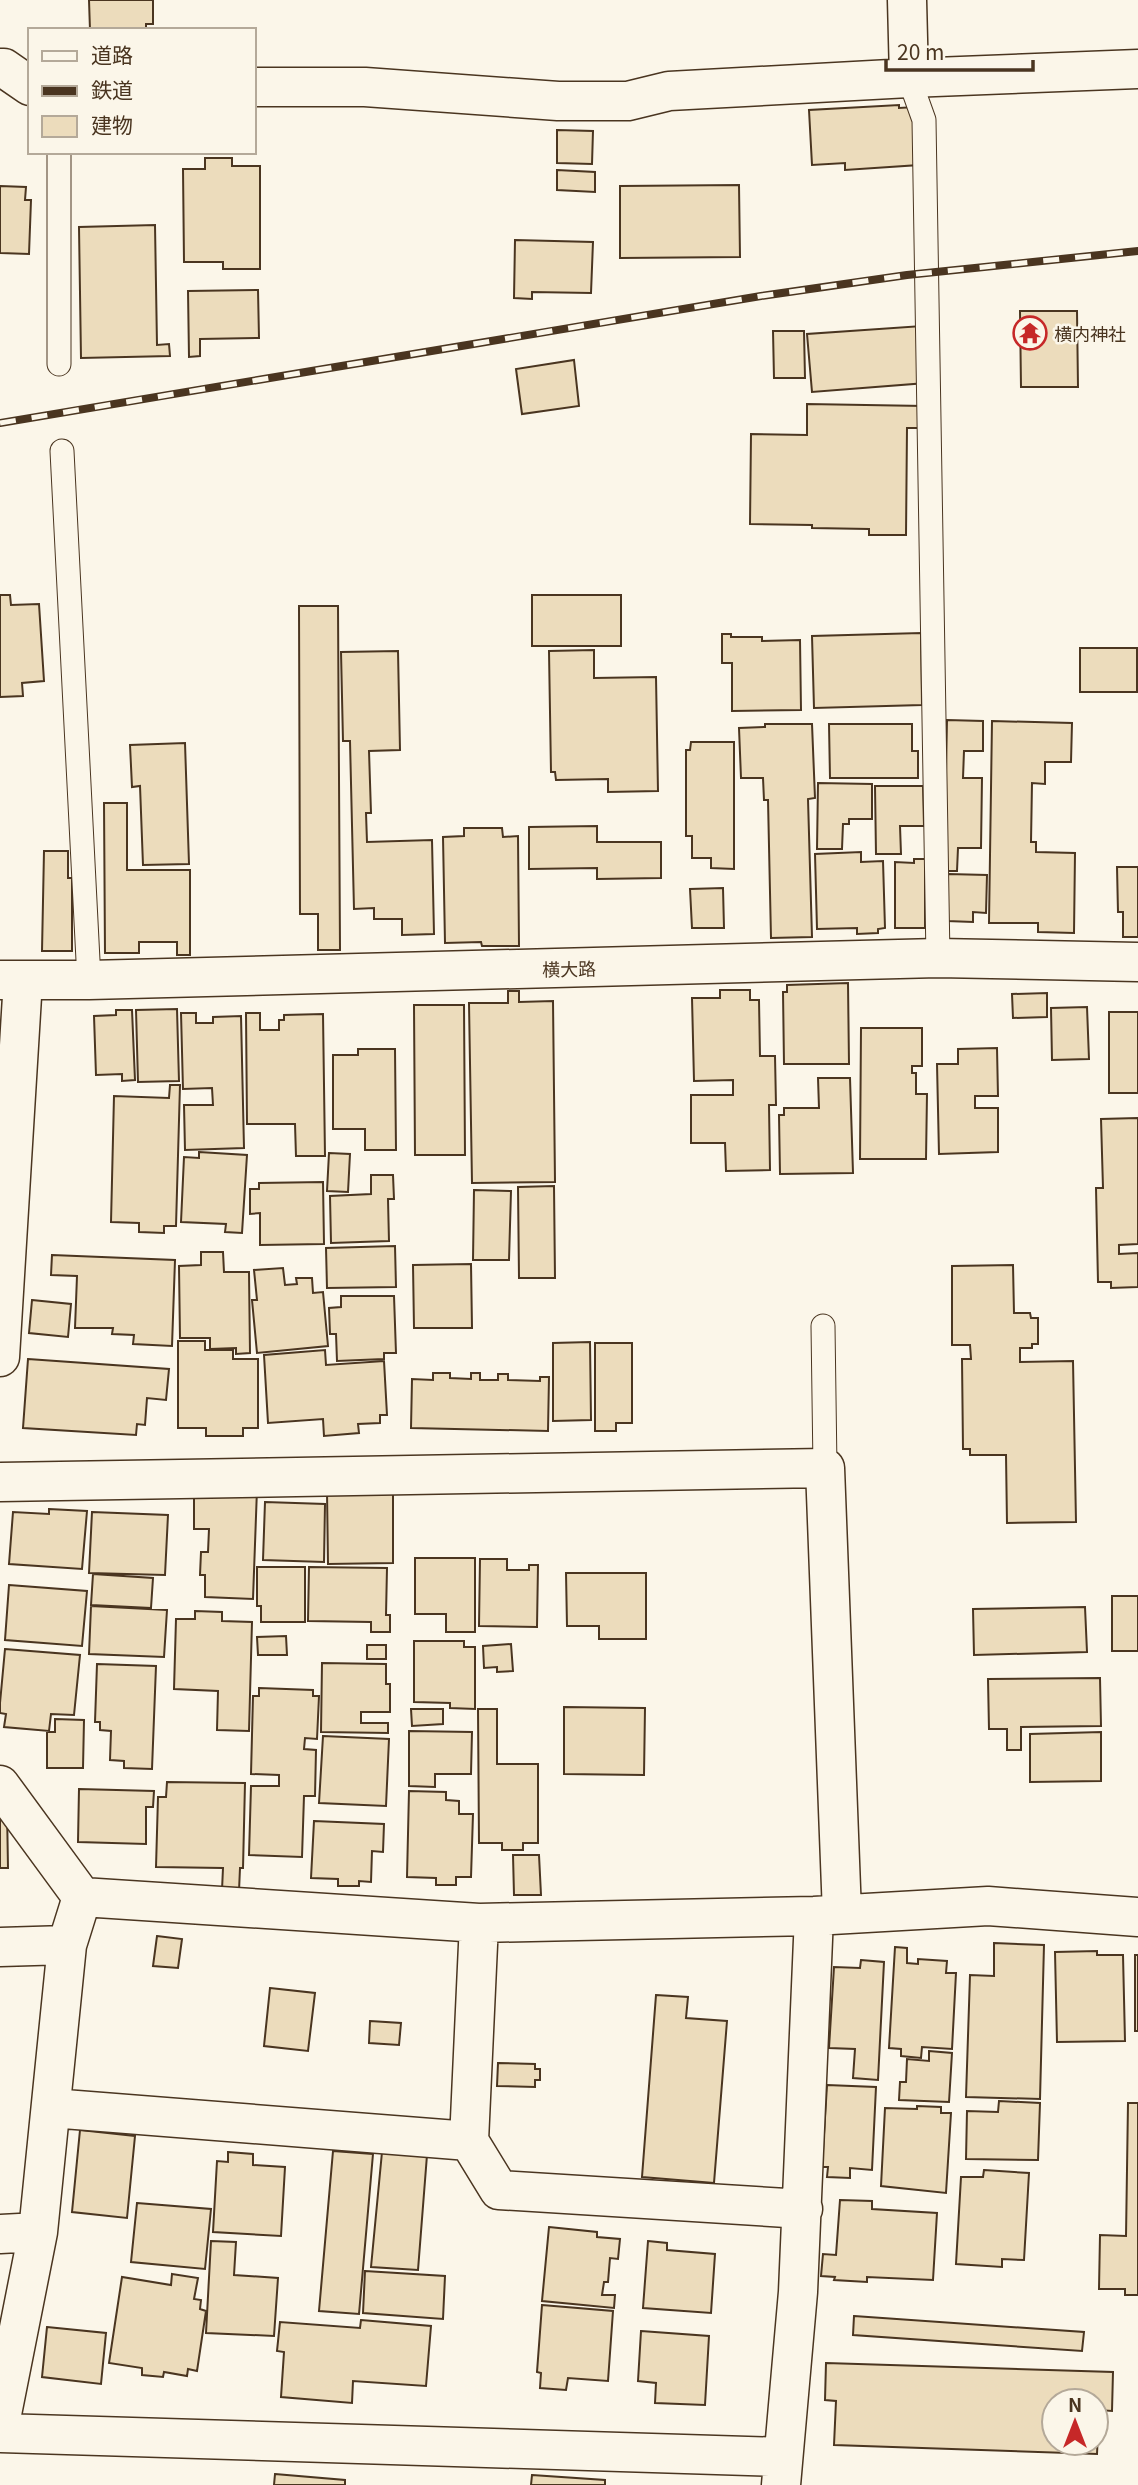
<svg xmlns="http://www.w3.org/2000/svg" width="1138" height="2485" viewBox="0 0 1138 2485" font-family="Georgia,'Noto Sans JP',serif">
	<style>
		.building { fill: #ecdcbc; stroke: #4a3520; stroke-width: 2; fill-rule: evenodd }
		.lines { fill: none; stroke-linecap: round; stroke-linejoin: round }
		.service-casing { stroke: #4a3520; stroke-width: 25 }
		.minor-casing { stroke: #4a3520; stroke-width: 41 }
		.service { stroke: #fbf6e9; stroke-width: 23 }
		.minor { stroke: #fbf6e9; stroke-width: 38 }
		.rail-casing { stroke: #4a3520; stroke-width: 8 }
		.rail { stroke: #fbf6e9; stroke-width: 5; stroke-dasharray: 16; stroke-linecap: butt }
		.labels { text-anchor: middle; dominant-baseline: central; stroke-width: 5; stroke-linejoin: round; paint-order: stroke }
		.poi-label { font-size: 18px; fill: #4a3520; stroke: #fbf6e9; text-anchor: start }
		.street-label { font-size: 18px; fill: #4a3520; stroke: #fbf6e9 }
	</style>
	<rect width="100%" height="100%" fill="#fbf6e9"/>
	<path class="building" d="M89 0H153V24H146V30H90Z
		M899 105V108L915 107 919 165 845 170V163L812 165 809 110Z
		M557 130 593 131 592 164 557 163Z
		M205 158H232V166H260V269H223V262H184L183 169H205Z
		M557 170 595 172V192L557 190Z
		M739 185 740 257 620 258V186Z
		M0 186 26 187 25 200H31L29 254 0 253Z
		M155 225 157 345 169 344 170 356 81 358 79 227Z
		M515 240 593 242 591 293 532 292V299L514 298Z
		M258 290 259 338 200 339V356L189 357 188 291Z
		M1020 311H1077L1078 387H1021Z
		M922 326 926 383 812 392 807 334Z
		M773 331H804L805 378H774Z
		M574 360 579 406 522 414 516 369Z
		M807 404 924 406V428H907L906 535H869V529L812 528V525L750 524 751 434 807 435Z
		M0 595H10L11 605 39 604 44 681 22 683 23 696 0 697Z
		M532 595H621V646H532Z
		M299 606H338L340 950H318V914H300Z
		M921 633 922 705 814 708 812 636Z
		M722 634H731V637H762V641L800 640 801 710 732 711V663H722Z
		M1080 648H1137V692H1080Z
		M594 650V678L656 677 658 791 608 792V779L556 780 555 772H551L549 651Z
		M398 651 400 750 369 751 371 813H366L367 842 432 840 434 934 402 935V919H374V908L354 909 350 741H343L341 652Z
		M947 720 983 721V751H964L963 778H982L981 848H958L957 871H944Z
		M992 721 1072 723 1071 762H1045V784L1032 783 1031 842H1036V852L1075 853 1074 933 1038 932V923H989Z
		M765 724H812L815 798 808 799 812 937 771 938 768 800H764L763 778H741L739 728 765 727Z
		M829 724H912V751H918V778H830Z
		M691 742H734V869L711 868V858H692V836H686V750H690Z
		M185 743 189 864 143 865 140 786 132 787 130 745Z
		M818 783 872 784V819H849V824H843L842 849H817Z
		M875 786H923L924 826H900L901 854H876Z
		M104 803H127V870H190V955H177V942H139V953H105Z
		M597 826V842H661V878L597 879V868L529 869V827Z
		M464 828H502L503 837 518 836 519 946H482L481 942 445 943 443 837 464 836Z
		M44 851H68V878H72V951H42Z
		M861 852V862L883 861 885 928 878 929V933L857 934V928L817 929 815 854Z
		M914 859H925V928H895V862L914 863Z
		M1117 867H1138V937H1123V912H1118Z
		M948 874 987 875 986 913 973 912V922L947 921Z
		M723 888 724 928H692L690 889Z
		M848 983 849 1064H784L783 992H787V985Z
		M720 990H750V1000H759L760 1056H775L776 1105H769L770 1170 726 1171 725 1143H691V1095H733V1080L694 1081 692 998H720Z
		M508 991H519V1002L553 1001 555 1182 472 1183 469 1003H508Z
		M1047 993V1017L1013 1018 1012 994Z
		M414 1005H464L465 1155H415Z
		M1087 1007 1089 1059 1052 1060 1051 1008Z
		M177 1009 179 1081 138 1082 136 1010Z
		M116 1010H132L135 1080 122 1081V1074L96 1075 94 1016 116 1015Z
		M1109 1012H1138V1093H1109Z
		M181 1013H196V1023H213V1017L241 1016 244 1148 185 1150 184 1105H213L212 1088 183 1089Z
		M246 1013H260V1030H279V1020H284V1015L323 1014 325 1156H296L295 1124H247Z
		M861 1028H922V1066H912V1073H916V1094H927L926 1159H860Z
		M997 1048 998 1096H975V1108H998V1152L939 1154 937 1064H958V1049Z
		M358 1049H395L396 1150H365V1129H333V1055H358Z
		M818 1078H850L853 1173 780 1174 779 1115H784V1108H819Z
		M170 1085H180L176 1226H164V1233L139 1232V1223L111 1222 114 1096 169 1098Z
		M1138 1118V1244L1119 1245V1254L1138 1253V1287L1111 1288V1282H1098L1096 1188H1103L1101 1119Z
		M199 1152 247 1155 242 1233 225 1232 226 1224 181 1222 184 1157 199 1158Z
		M329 1153 350 1154 348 1192 327 1191Z
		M371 1175H393L394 1199H388L389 1241 331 1243 330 1196 371 1194Z
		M323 1182 324 1244 260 1245V1213L250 1214V1189H259V1183Z
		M554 1186 555 1278H519L518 1187Z
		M474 1190 511 1191 509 1260H473Z
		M395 1246 396 1287 327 1288 326 1248Z
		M201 1252H223L224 1272H249L250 1353 236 1354V1348L210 1349V1338H180L179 1266 201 1265Z
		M52 1255 175 1260 172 1346 133 1344 134 1335 112 1334 113 1328H75L77 1276 51 1275Z
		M471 1264 472 1328H414L413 1265Z
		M1013 1265 1014 1313H1030L1031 1318H1038V1344H1032V1348H1020V1362L1073 1361 1076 1522 1007 1523 1006 1455H970V1449H963L962 1359H971L970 1345H952V1266Z
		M283 1268 285 1285 297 1284 296 1278H312L313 1293 323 1292 328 1346 257 1353 252 1300H257L254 1270Z
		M341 1296H394L396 1353H384V1359L337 1361 336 1334H330L329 1308 341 1307Z
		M32 1300 71 1304 68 1337 29 1333Z
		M178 1341H205V1350H233V1359H258V1428H243V1436H206V1428H178Z
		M590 1342 591 1420 553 1421V1343Z
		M595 1343H632V1423H616V1431H595Z
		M325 1350 326 1365 384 1361 387 1415H380V1423L358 1424 359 1433 324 1436 323 1419 268 1423 264 1355Z
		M28 1359 169 1369 166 1400 147 1398 145 1425 137 1424 136 1435 23 1428Z
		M433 1373H450V1378L471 1379V1373H480V1380H498V1374H508V1380L540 1381V1377H549L548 1431 411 1428 412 1379 433 1380Z
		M194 1487 257 1489 253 1599 205 1597V1575H200L201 1552H208L209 1529H194Z
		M327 1492H393V1563L328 1564Z
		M265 1502 325 1504 324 1562 263 1560Z
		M49 1509 87 1511 82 1569 9 1564 13 1512 49 1514Z
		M92 1512 168 1515 165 1575 89 1573Z
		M415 1558H475V1632H446V1614H415Z
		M480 1559H507V1570H529V1565H538L537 1627 479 1626Z
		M257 1567H305V1622H261V1606H257Z
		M309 1567 387 1568 386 1615H390V1632H371V1622L308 1621Z
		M566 1573H646V1639H599V1626H567Z
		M93 1574 153 1578 151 1608 91 1605Z
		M9 1585 87 1591 82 1646 5 1640Z
		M1112 1596H1138V1651H1112Z
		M91 1606 167 1610 164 1657 89 1654Z
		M1085 1607 1087 1652 974 1655 973 1609Z
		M195 1611 222 1612V1621L252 1622 249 1731 217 1730 218 1691 174 1689 176 1619H195Z
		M286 1636 287 1655H258L257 1637Z
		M414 1641H464V1647H475V1709L450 1708V1703L414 1702Z
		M511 1644 513 1671 497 1672V1667L484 1668 483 1646Z
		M367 1645H386V1659H367Z
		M5 1649 80 1655 74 1715 51 1714 49 1731 4 1727 6 1714 0 1713V1703Z
		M322 1663 386 1664V1684H390V1712H361V1723H388V1733L321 1732Z
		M97 1664 156 1666 152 1769 124 1768V1761L110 1760 111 1731 100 1730V1722H95Z
		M1100 1678 1101 1726 1021 1727V1750H1007V1729H989L988 1679Z
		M259 1688 313 1690V1696H319L317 1739 305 1738 304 1749 316 1750 315 1796H304L302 1857 249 1855 251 1786H279V1775L251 1774 253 1696H259Z
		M564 1707 645 1708 644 1775 564 1774Z
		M411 1709H443V1724L412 1726Z
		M478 1709H497V1764H538V1843H523V1850H502V1843H479Z
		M55 1719 84 1720 83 1768H47V1732H55Z
		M409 1731 472 1732 471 1774H435V1787L409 1786Z
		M1101 1732V1781L1030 1782V1734Z
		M323 1736 389 1739 386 1806 319 1803Z
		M167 1782 245 1783 243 1868H240L239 1891 222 1890 223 1868 156 1867 158 1797H166Z
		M79 1789 154 1791 153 1807H146V1844L78 1842Z
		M409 1791 446 1792V1800L459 1801V1814H473L471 1877H456V1885H436V1878L407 1877Z
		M0 1809H7L8 1868H0Z
		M314 1821 384 1824 383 1852 372 1851 371 1882 359 1881V1886H338V1879L311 1878Z
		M513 1855H539L541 1895H514Z
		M157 1936 182 1939 178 1968 153 1966Z
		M994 1943 1044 1945 1040 2099 966 2097 970 1975 994 1976Z
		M895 1947 907 1948V1963L918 1964V1959L947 1961 946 1973H956L952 2049 922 2047 921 2058 901 2056V2049L889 2048Z
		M1097 1951V1955H1123L1125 2041 1057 2042 1055 1952Z
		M1135 1955H1138V2031H1135Z
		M861 1960 884 1962 878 2080 853 2078 855 2049 829 2048 834 1967 860 1968Z
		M270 1988 315 1993 308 2051 264 2046Z
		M656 1995 688 1997 686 2018 727 2021 714 2183 642 2177Z
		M370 2021 401 2023 399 2045 369 2043Z
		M929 2051 952 2053 949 2102 899 2100 900 2082H906L907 2059 929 2061Z
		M498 2063 535 2064V2069H540V2080H535V2087L497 2086Z
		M827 2085 876 2087 872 2170 850 2168V2178L827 2177 828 2167H822Z
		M999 2101 1040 2103 1038 2160 966 2159 967 2111 998 2112Z
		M1128 2103H1138V2295H1125V2289H1099L1100 2235 1126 2236Z
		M917 2106 941 2107V2113H951L946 2193 881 2186 885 2108 917 2109Z
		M80 2130 135 2136 127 2218 72 2212Z
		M333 2151 373 2154 359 2314 319 2311Z
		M228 2152 253 2154V2165L285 2167 281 2236 213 2232 217 2161 228 2162Z
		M382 2152 427 2155 418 2270 371 2267Z
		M984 2170 1029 2173 1024 2260 1002 2259V2267L956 2264 961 2177H983Z
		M840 2200 872 2201V2209L937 2213 933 2280 867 2277V2282L834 2280 835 2277 821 2276 823 2254 836 2255Z
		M137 2203 211 2209 205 2269 131 2262Z
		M549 2227 597 2232V2237L620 2239 618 2259 610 2258 608 2282H604L602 2295H615L614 2308 542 2301Z
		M211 2241 236 2242 234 2275 278 2278 274 2336 206 2333Z
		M648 2241 667 2243V2250L715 2254 711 2313 643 2308Z
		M365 2271 445 2276 443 2319 363 2313Z
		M172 2274 198 2278 194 2299 201 2300 200 2309 206 2311 197 2371 188 2369 187 2376 164 2372 163 2377 142 2375V2368L109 2363 122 2277 171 2285Z
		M542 2305 613 2311 608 2381 568 2378 566 2390 540 2388 541 2373 537 2372Z
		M854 2316 1084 2332 1082 2351 853 2335Z
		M361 2320 431 2326 426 2386 353 2381 352 2403 281 2397 284 2352 277 2351 280 2322 360 2328Z
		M47 2327 106 2333 101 2384 42 2377Z
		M641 2331 709 2336 705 2405 655 2403 656 2383 638 2381Z
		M826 2363 1113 2372 1112 2411 1099 2410 1097 2454 834 2445 836 2401 825 2400ZM1054 2401H1096V2443H1054Z
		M275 2474 345 2480V2485H274Z
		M532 2475 605 2480V2485H531Z"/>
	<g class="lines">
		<defs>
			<path id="service" d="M909 78 924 120 938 958
				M59 152V364
				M62 451 89 980
				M823 1326 825 1468"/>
			<path id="minor" d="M907 0 909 78
				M0 68H4L30 86
				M254 87H365L558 101H628L669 91 909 78 1138 69
				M0 980H89L938 958 1138 962
				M0 1357 23 980
				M0 1482 825 1468 842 1914
				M0 1785 82 1897
				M82 1897 479 1923 814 1916 988 1906 1138 1917
				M0 1947 67 1945
				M51 2108 469 2141 479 1923
				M469 2141 499 2190 803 2209
				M0 2234 38 2232
				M0 2424 38 2232 67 1945 82 1897
				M0 2433 783 2457
				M781 2485 798 2292 814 1916"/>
		</defs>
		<use href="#service" class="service-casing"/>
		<use href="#minor" class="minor-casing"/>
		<use href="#service" class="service"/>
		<use href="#minor" class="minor"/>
		<defs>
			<path id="rail" d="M0 423 761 296 907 275 1138 251"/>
		</defs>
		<use href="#rail" class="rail-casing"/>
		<use href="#rail" class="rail"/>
	</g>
	<defs>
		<symbol id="temple-ring" viewBox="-11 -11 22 22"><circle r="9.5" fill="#fbf6e9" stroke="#c62828" stroke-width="1.5"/><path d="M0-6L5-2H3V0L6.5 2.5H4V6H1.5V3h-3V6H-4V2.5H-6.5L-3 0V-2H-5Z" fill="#c62828"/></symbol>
	</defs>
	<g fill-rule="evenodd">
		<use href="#temple-ring" x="1011" y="314" width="38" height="38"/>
	</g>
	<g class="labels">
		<g class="poi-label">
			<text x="1054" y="333">横内神社</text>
		</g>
		<g class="street-label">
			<text transform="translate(569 968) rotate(-1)">横大路</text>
		</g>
	</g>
	<rect x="28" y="28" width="228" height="126" fill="#fbf6e9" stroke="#b4a999" stroke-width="2"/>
	<rect x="42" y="51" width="35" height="10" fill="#fbf6e9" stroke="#b4a999" stroke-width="2"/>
	<text x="91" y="63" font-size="21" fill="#4a3520">道路</text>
	<rect x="42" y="86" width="35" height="10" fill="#4a3520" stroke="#b4a999" stroke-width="2"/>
	<text x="91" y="98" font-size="21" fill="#4a3520">鉄道</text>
	<rect x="42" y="116" width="35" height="21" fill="#ecdcbc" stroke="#b4a999" stroke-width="2"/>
	<text x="91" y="133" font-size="21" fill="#4a3520">建物</text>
	<g transform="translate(1075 2422)"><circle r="33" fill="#fbf6e9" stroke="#b4a999" stroke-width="2"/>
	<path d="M0-5L12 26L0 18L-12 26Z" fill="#c62828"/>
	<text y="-10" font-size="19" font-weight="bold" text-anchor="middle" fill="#4a3520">N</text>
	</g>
	<path d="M886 60v10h147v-10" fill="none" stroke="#4a3520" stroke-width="3.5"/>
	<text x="897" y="60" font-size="21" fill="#4a3520" stroke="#fbf6e9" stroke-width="5" paint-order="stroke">20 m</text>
</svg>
